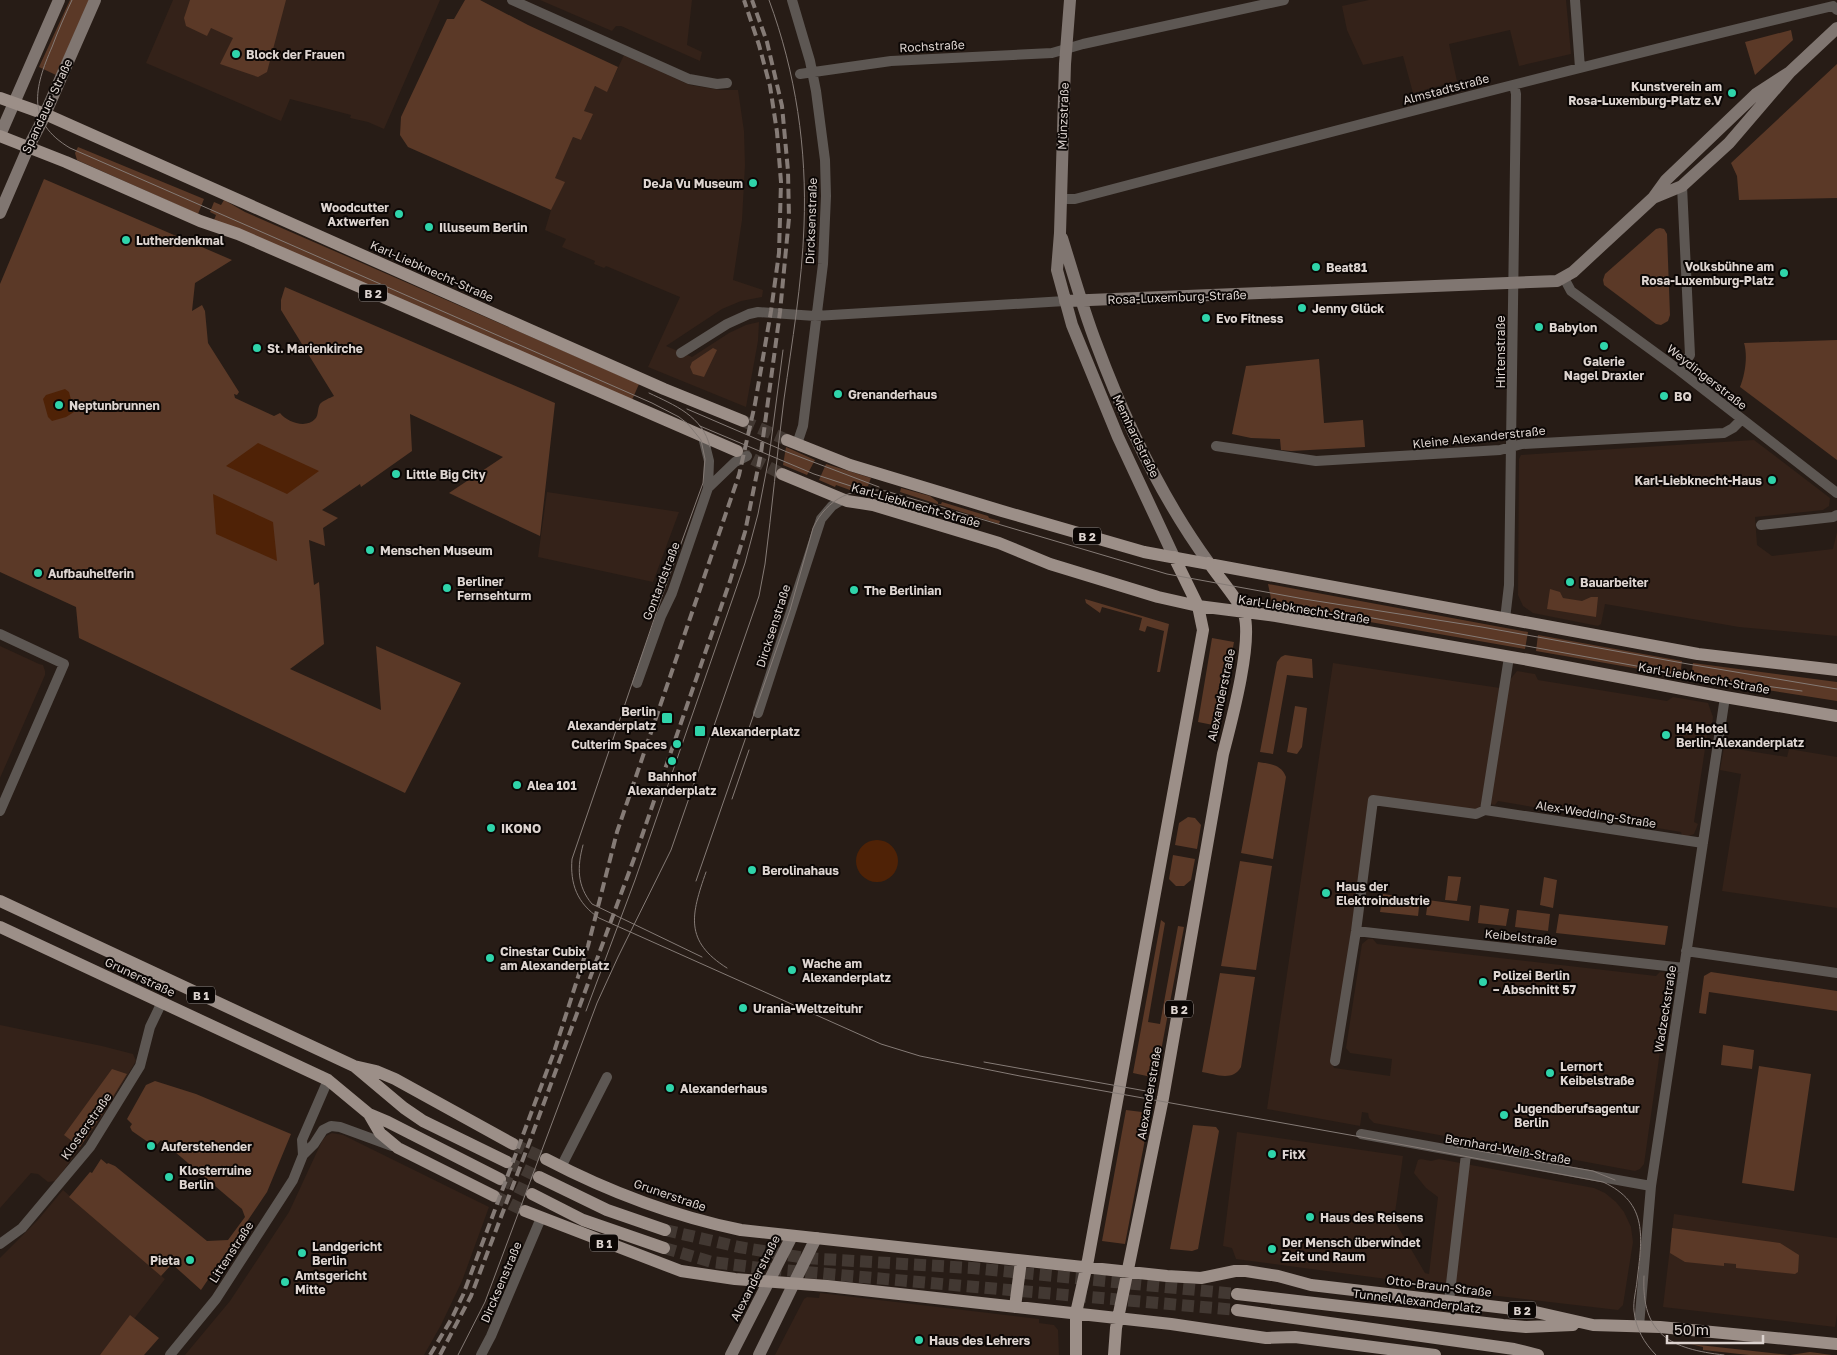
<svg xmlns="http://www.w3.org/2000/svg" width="1837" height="1355" viewBox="0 0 1837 1355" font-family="'Golos Text',sans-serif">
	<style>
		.built { fill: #342219 }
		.green { fill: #5b3927 }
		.water { fill: #4f2206 }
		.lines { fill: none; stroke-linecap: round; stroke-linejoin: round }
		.primary-tunnel { stroke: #423832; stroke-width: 12; stroke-dasharray: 12 6; stroke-linecap: butt }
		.street { stroke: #5d5753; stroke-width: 10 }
		.secondary { stroke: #807671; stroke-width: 12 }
		.primary { stroke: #9c8f88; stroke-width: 12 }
		.tram { stroke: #857b76; stroke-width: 1 }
		.rail { stroke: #857b76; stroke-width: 4; stroke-dasharray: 10 5; stroke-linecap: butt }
		.poi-dot { fill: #2fd4aa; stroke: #0c0705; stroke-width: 2 }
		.labels { text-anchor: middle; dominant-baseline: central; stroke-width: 4; stroke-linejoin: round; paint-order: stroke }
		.shield { fill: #0c0705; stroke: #9e9693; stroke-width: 1 }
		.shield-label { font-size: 11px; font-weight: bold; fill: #ddd4d0 }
		.street-label { font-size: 12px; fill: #ddd4d0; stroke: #0c0705 }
		.poi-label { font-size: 12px; font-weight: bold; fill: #ddd4d0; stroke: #0c0705; text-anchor: start }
	</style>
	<rect width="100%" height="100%" fill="#271c16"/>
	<path class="built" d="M173 0H440L384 129 368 122 350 118 351 115 290 99 281 121 146 63Z
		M540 0H692L687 45 702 52 700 61 621 26H616L612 31Z
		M1369 0H1566L1571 54 1519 66 1510 30 1449 44 1457 81 1413 93 1403 56 1363 65 1347 30 1342 6Z
		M624 55 690 85 720 90H738L744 131 745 165 742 220 733 280 763 290 762 297 741 301 722 309 666 346 692 357 729 333 746 325 759 322 758 341 746 407 648 367 680 297 606 266 604 268 594 264 595 261 562 247 566 239 545 230 551 210 564 182 554 178 573 137 581 140 592 115 583 111 595 86 607 91Z
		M1754 440 1830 498 1829 506 1823 510 1755 517 1757 545 1772 556 1833 549 1837 532V636L1739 627 1605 604 1601 624 1598 626 1533 613 1523 606 1518 595 1519 459 1521 455Z
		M547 492 679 512 653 582 538 557Z
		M0 646 39 664 43 665 45 671V675L0 778Z
		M1333 663 1500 688 1481 805 1479 808 1473 811 1371 795 1332 1063 1334 1068 1390 1076 1392 1059 1350 1053 1346 1048 1362 944 1368 939H1373L1377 944 1656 976 1660 972 1670 973 1675 979V990L1668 995 1644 1164 1640 1169 1635 1171 1374 1123 1369 1118 1368 1113 1362 1112 1360 1126 1267 1109Z
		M1517 671 1535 674 1538 680 1667 701 1673 697 1708 703 1713 717 1712 727 1708 729 1694 822 1698 824 1694 834 1689 836H1682L1681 832 1498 801 1495 805 1490 804 1509 681Z
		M1724 747 1787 757 1789 749 1837 757V908L1722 891 1741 774 1720 770Z
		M0 1025 102 1046 133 1054 136 1061 103 1115 56 1181 48 1182 38 1174 31 1173 0 1208Z
		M1237 1132 1403 1156 1394 1220 1425 1273 1429 1274 1438 1197 1426 1188 1414 1173 1418 1160 1421 1159 1431 1161 1439 1159 1594 1188 1605 1193 1616 1202 1624 1212 1631 1227 1633 1242 1623 1305 1618 1310 1421 1287 1417 1283 1236 1259 1232 1248 1223 1246Z
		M332 1133 343 1135 489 1207 462 1281 441 1325 424 1355H185L230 1301 289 1212 322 1141 326 1136Z
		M63 1190 165 1279 106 1355H0V1258L37 1221Z
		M1674 1214 1837 1238V1314L1835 1327 1663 1307Z
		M820 1293 1039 1319V1323L1054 1325 1058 1330 1059 1355H775L804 1299 807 1297 819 1298Z"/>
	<path class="green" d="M70 0H89L56 75 39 67Z
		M190 0H286L267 72 258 77 220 64 233 38 211 28 207 36 186 26 184 18Z
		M465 0H480L528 25 618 67 607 92 595 86 584 111 593 114 581 140 573 137 555 178 565 182 551 210 408 147 400 135 401 117 447 19H454Z
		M1791 30 1793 40 1755 75 1745 42Z
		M1837 64V198L1739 200 1737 176 1731 163Z
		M78 147 204 199 198 214 77 160 75 153Z
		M44 179 232 260 195 283 192 311 202 305 205 311 208 343 239 392 237 395 234 394 235 398 274 416 280 413C287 422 306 429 315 419 319 415 317 409 320 404 322 401 330 398 334 396L281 310V300L285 287 555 403 540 536 449 493 503 457 410 414 412 451 361 487 360 484 322 510 338 518 323 528 325 546 309 540 314 585 319 582 324 644 290 669 381 710 376 646 461 683 405 793 79 638 76 607 0 572V284Z
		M224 200 245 212 639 384 632 400 214 220 216 215 210 212 214 202 221 205Z
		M1660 228 1664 229 1667 234 1670 315 1668 321 1661 325 1656 324 1604 285 1603 280 1605 274 1656 229Z
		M1837 340V460L1740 387C1745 375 1748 356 1744 343Z
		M713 348 717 350 704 377 693 374 690 367 692 362Z
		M1319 359 1324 423 1363 420 1365 447 1291 451 1281 450 1280 439 1251 438 1232 434 1246 366Z
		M786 447 815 460 807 475 783 465Z
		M826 464 871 478 868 486 860 487 852 485 850 490 836 485 835 487 819 480Z
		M901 488 930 496 938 502V504H941L942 502 988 516 989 518 1000 521 999 524 900 492Z
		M1268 584 1528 632 1525 649 1347 618 1317 616 1273 608Z
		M1550 589 1560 592 1563 598 1582 601 1591 597H1598L1596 617 1547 609Z
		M1085 599 1169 624 1160 672H1157L1164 631 1147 626 1145 632 1139 630 1142 618 1102 607 1100 613 1086 603Z
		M1538 635 1682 661 1680 676 1536 651Z
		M1212 638 1234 642 1218 726 1198 722Z
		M1285 655 1312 659 1313 678 1287 675 1273 754 1260 752 1277 662 1281 657Z
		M1693 663 1837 682V701L1691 678Z
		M1295 706 1307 708 1302 747 1297 754 1287 752Z
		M1258 762C1270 764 1281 764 1286 777L1273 859 1241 853Z
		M1188 817 1195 818 1201 825 1197 849 1175 845 1179 823Z
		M1173 855 1195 859 1191 880 1184 886H1176L1169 879Z
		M1240 861 1272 866 1256 970 1221 966Z
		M1448 876 1461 877 1457 901 1445 900Z
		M1544 877 1557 880 1553 908 1540 905Z
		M1383 894 1420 899 1418 916 1380 912Z
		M1428 900 1471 906 1469 921 1426 915Z
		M1480 905 1509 909 1506 926 1478 923Z
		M1517 910 1550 914 1548 931 1515 927Z
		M1559 914 1668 926 1665 945 1556 933Z
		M1161 920 1165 923 1148 1022 1160 1024 1178 926 1184 927 1156 1078 1133 1073Z
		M1711 972 1837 991V1011L1709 992 1706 1014 1699 1013 1704 976Z
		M1220 973 1255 977 1241 1067C1233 1082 1215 1074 1202 1072Z
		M1723 1045 1754 1050 1752 1069 1721 1065Z
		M1759 1066 1811 1074 1794 1191 1742 1183Z
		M112 1069 127 1074 106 1108 80 1147 64 1135Z
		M155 1081 196 1094 291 1134 267 1192 201 1290 172 1264 161 1276 69 1197 90 1172 92 1173 101 1159 107 1164 108 1163 115 1166 207 1241 228 1240 245 1217 242 1209 161 1140 155 1147 132 1131 130 1127 132 1124 127 1119 146 1085Z
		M1126 1110 1150 1113 1125 1244 1102 1241Z
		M1193 1125 1216 1127 1219 1131 1198 1249 1192 1251 1170 1249Z
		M1672 1228 1780 1243 1799 1255 1798 1272 1795 1274 1736 1268V1264L1724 1263V1266L1685 1262 1670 1253Z
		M130 1315 159 1338 144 1355H100Z
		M1690 1344 1790 1355 1810 1352 1832 1355H1749L1703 1350V1347Z"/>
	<path class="water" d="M65 389 69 392 74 412 66 417 52 421 48 417 43 399 46 395Z
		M258 443 319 471 287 494 226 466Z
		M213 494 273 522 277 561 216 534Z
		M856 861a21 21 0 1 1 42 0a21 21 0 1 1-42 0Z"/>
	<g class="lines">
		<path class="primary-tunnel" d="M743 421 787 440
			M737 451 782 474
			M513 1144 546 1159
			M507 1162 539 1177
			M500 1179 532 1194
			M494 1196 525 1211
			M665 1230 739 1247 805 1258 972 1268 1237 1294
			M664 1248 712 1262 760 1268 1237 1310"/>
		<path class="street" d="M512 0 689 79 717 84 727 83
			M792 0 810 61 816 91 825 160 826 196 823 264 803 426 797 444
			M1575 0 1580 68
			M800 74 891 61 1052 53 1083 44 1284 0
			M1061 199H1075C1327 133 1579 66 1833 6L1837 10
			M1564 278 1571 291 1679 370 1837 493
			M681 353 727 324 749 314 758 312 815 316 1065 301
			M1679 370 1690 355 1682 186
			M1216 446 1316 461 1500 450 1522 444 1724 433 1733 428 1742 419
			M708 488 735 462 747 456
			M1761 525 1833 517 1837 515
			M1505 619 1509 585 1516 94 1514 85
			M0 634 64 664 0 811
			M637 683 661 616 672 593 708 488 709 461 703 437
			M758 713 821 519 832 506 843 499
			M1485 810 1509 657
			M1356 931 1684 968
			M1686 951 1837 973
			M1335 1061 1356 931 1373 800 1476 814 1485 810 1703 843
			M1361 1134 1651 1186
			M303 1155 302 1140 328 1080
			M561 1167 607 1077
			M0 1244 22 1228 90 1147 140 1066 150 1027 162 1002
			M1449 1301 1466 1154
			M1639 1326 1651 1186 1725 697
			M170 1355 216 1299 293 1180 303 1155 314 1144 323 1130 331 1126 340 1127 392 1146
			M481 1355 491 1336 541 1218"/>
		<path class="secondary" d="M1070 0 1065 64 1060 233 1057 270 1072 325 1118 437 1174 557
			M0 135 59 0
			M1653 198 1682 186 1729 143 1790 72 1837 28
			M0 213 28 148 42 121 95 0
			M1062 238C1073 273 1083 309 1096 343 1125 421 1160 496 1209 563
			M1065 301 1557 281 1573 272 1653 198 1666 180 1756 94 1790 72
			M731 1355 792 1236
			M759 1355 816 1238"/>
		<path class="primary" d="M0 98 45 114 528 329 664 389 743 421
			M0 136 66 162 200 221 238 234 737 451
			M787 440 850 465 1002 511 1144 552 1698 654 1837 670
			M782 474 847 501 873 505 999 543 1050 564 1158 597 1198 606 1276 616 1529 660 1725 697 1837 716
			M0 901 354 1066 376 1071 395 1079 513 1144
			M0 927 328 1080 369 1114 380 1133 398 1148 494 1196
			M354 1066 404 1108 423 1121 507 1162
			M369 1114 388 1122 500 1179
			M546 1159C607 1191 673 1216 741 1230L1167 1276 1201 1278 1235 1271H1246L1278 1276 1311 1285 1531 1311 1593 1325 1660 1327 1837 1344
			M539 1177 607 1210 665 1230
			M532 1194 583 1220 664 1248
			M525 1211 681 1271 735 1279 827 1286 1171 1324 1266 1338 1295 1337 1435 1355
			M1237 1294 1503 1325 1526 1327 1573 1325
			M1015 1307 1021 1261
			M1237 1310 1514 1349 1538 1355
			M1076 1355V1313L1088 1260 1203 630 1198 606 1174 557
			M1114 1355 1116 1328 1163 1098 1223 754C1231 723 1253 642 1244 614 1241 603 1216 574 1209 563"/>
		<path class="tram" d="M72 0C65 15 58 31 52 47 34 88 26 122 70 148L652 403 679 417 688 424 701 440 705 459 703 483 662 596 572 859C570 884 577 903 599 918L881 1044 920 1056 1020 1076 1361 1137 1603 1182C1649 1203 1642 1238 1637 1281 1636 1291 1633 1301 1634 1311 1636 1329 1644 1343 1656 1355
			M649 393C674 405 703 416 710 447
			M687 409 787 452 879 487
			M700 426 814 474 860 489
			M1356 615 1686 675 1802 691
			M732 799 749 750
			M583 845C577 867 577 886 592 904L702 957
			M706 872C691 915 684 941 727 968
			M696 881 790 610 813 528C827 498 854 486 886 491L1167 574 1304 599 1482 627 1688 664 1837 689
			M586 1011 635 880 745 563 758 514 769 457 783 350
			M984 1062 1146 1091
			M1457 1147 1593 1171 1615 1180
			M1644 1276C1641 1335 1671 1349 1724 1355
			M458 1355 485 1302 597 1003 618 957 671 850 759 596 765 564C772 509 777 454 784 399 792 342 802 284 804 226 807 149 796 73 769 0"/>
		<path class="rail" d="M430 1355 452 1318 463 1295 554 1052 588 946 617 832 739 475 755 404 771 311 779 253 781 182 777 132 770 86 759 45 744 0
			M440 1355 471 1296 531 1138 635 856 730 581 745 532 761 453 780 312 789 218 788 171 782 106 767 42 752 0"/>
	</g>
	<g class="poi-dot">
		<circle cx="236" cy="54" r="5"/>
		<circle cx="1732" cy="93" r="5"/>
		<circle cx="753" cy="183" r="5"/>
		<circle cx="399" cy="214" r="5"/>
		<circle cx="429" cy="227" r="5"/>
		<circle cx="126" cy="240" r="5"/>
		<circle cx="1316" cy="267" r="5"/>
		<circle cx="1784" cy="273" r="5"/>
		<circle cx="1302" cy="308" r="5"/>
		<circle cx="1206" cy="318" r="5"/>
		<circle cx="1539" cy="327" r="5"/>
		<circle cx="1604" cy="346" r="5"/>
		<circle cx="257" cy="348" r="5"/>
		<circle cx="838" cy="394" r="5"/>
		<circle cx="1664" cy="396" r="5"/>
		<circle cx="59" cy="405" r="5"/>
		<circle cx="396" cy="474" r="5"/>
		<circle cx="1772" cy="480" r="5"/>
		<circle cx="370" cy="550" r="5"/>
		<circle cx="38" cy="573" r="5"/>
		<circle cx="1570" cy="582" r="5"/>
		<circle cx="447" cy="588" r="5"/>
		<circle cx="854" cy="590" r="5"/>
		<rect x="661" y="712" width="12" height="12" rx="2.5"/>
		<rect x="694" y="725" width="12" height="12" rx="2.5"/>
		<circle cx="1666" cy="735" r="5"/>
		<circle cx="677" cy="744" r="5"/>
		<circle cx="672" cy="761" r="5"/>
		<circle cx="517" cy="785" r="5"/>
		<circle cx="491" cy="828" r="5"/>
		<circle cx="752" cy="870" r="5"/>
		<circle cx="1326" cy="893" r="5"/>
		<circle cx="490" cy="958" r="5"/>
		<circle cx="792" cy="970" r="5"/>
		<circle cx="1483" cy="982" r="5"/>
		<circle cx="743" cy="1008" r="5"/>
		<circle cx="1550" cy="1073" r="5"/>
		<circle cx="670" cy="1088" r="5"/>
		<circle cx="1504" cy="1115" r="5"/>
		<circle cx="151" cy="1146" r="5"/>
		<circle cx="1272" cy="1154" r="5"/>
		<circle cx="169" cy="1177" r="5"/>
		<circle cx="1310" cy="1217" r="5"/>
		<circle cx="1272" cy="1249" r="5"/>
		<circle cx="302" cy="1253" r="5"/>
		<circle cx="190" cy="1260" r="5"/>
		<circle cx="285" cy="1282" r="5"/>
		<circle cx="919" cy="1340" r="5"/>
	</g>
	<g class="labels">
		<g class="shield">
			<rect x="359" y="284.5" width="28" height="17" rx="4"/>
			<rect x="1073" y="527.5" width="28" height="17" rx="4"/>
			<rect x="187" y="986.5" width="28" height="17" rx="4"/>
			<rect x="1165" y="1000.5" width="28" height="17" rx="4"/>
			<rect x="590" y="1234.5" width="28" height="17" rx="4"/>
			<rect x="1508" y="1301.5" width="28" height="17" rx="4"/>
		</g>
		<g class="shield-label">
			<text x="373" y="293">B 2</text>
			<text x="1087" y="536">B 2</text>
			<text x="201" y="995">B 1</text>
			<text x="1179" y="1009">B 2</text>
			<text x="604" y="1243">B 1</text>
			<text x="1522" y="1310">B 2</text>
		</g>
		<g class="street-label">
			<text transform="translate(932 46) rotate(-3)">Rochstraße</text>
			<text transform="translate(1446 89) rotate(-15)">Almstadtstraße</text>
			<text transform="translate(47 106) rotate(-65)">Spandauer Straße</text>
			<text transform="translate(1063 116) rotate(-88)">Münzstraße</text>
			<text transform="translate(811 221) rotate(-88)">Dircksenstraße</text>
			<text transform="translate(432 271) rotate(24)">Karl-Liebknecht-Straße</text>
			<text transform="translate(1177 297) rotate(-2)">Rosa-Luxemburg-Straße</text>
			<text transform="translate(1500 352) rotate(-90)">Hirtenstraße</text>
			<text transform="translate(1707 377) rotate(38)">Weydingerstraße</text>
			<text transform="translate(1136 436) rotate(64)">Memhardstraße</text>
			<text transform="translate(1479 437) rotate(-6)">Kleine Alexanderstraße</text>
			<text transform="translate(916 505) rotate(16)">Karl-Liebknecht-Straße</text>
			<text transform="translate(661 581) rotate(-69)">Gontardstraße</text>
			<text transform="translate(1304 609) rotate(9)">Karl-Liebknecht-Straße</text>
			<text transform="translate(773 626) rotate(-72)">Dircksenstraße</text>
			<text transform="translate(1704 678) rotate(10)">Karl-Liebknecht-Straße</text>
			<text transform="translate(1221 695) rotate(-78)">Alexanderstraße</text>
			<text transform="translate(1596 814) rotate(9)">Alex-Wedding-Straße</text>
			<text transform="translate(1521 937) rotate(6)">Keibelstraße</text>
			<text transform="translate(140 977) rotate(25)">Grunerstraße</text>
			<text transform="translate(1665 1009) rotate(-81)">Wadzeckstraße</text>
			<text transform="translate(1149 1093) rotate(-80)">Alexanderstraße</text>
			<text transform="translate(86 1126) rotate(-55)">Klosterstraße</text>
			<text transform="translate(1508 1149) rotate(10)">Bernhard-Weiß-Straße</text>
			<text transform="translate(670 1195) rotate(19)">Grunerstraße</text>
			<text transform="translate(231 1252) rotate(-57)">Littenstraße</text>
			<text transform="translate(755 1278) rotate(-63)">Alexanderstraße</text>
			<text transform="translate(501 1282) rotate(-67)">Dircksenstraße</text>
			<text transform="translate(1439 1286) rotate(7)">Otto-Braun-Straße</text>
			<text transform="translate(1417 1301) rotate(7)">Tunnel Alexanderplatz</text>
		</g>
		<g class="poi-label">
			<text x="246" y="54">Block der Frauen</text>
			<text x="1722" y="86" text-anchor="end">Kunstverein am<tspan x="1722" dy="14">Rosa-Luxemburg-Platz e.V</tspan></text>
			<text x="743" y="183" text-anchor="end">DeJa Vu Museum</text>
			<text x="389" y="207" text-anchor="end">Woodcutter<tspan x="389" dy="14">Axtwerfen</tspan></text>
			<text x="439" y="227">Illuseum Berlin</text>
			<text x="136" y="240">Lutherdenkmal</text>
			<text x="1774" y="266" text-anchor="end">Volksbühne am<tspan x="1774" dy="14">Rosa-Luxemburg-Platz</tspan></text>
			<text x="1326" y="267">Beat81</text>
			<text x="1312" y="308">Jenny Glück</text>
			<text x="1216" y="318">Evo Fitness</text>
			<text x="1549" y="327">Babylon</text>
			<text x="267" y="348">St. Marienkirche</text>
			<text x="1604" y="361" text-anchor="middle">Galerie<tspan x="1604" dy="14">Nagel Draxler</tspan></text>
			<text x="848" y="394">Grenanderhaus</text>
			<text x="1674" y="396">BQ</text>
			<text x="69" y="405">Neptunbrunnen</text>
			<text x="406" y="474">Little Big City</text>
			<text x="1762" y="480" text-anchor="end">Karl-Liebknecht-Haus</text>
			<text x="380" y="550">Menschen Museum</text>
			<text x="48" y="573">Aufbauhelferin</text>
			<text x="457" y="581">Berliner<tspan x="457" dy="14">Fernsehturm</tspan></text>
			<text x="1580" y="582">Bauarbeiter</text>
			<text x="864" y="590">The Berlinian</text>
			<text x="656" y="711" text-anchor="end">Berlin<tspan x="656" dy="14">Alexanderplatz</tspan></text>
			<text x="1676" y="728">H4 Hotel<tspan x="1676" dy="14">Berlin-Alexanderplatz</tspan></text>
			<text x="711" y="731">Alexanderplatz</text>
			<text x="667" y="744" text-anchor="end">Culterim Spaces</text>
			<text x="672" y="776" text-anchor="middle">Bahnhof<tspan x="672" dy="14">Alexanderplatz</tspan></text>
			<text x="527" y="785">Alea 101</text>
			<text x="501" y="828">IKONO</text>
			<text x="762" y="870">Berolinahaus</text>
			<text x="1336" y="886">Haus der<tspan x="1336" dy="14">Elektroindustrie</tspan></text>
			<text x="500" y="951">Cinestar Cubix<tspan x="500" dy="14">am Alexanderplatz</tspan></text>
			<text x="802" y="963">Wache am<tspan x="802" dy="14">Alexanderplatz</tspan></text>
			<text x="1493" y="975">Polizei Berlin<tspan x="1493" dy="14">– Abschnitt 57</tspan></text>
			<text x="753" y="1008">Urania-Weltzeituhr</text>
			<text x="1560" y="1066">Lernort<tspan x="1560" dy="14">Keibelstraße</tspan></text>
			<text x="680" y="1088">Alexanderhaus</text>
			<text x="1514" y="1108">Jugendberufsagentur<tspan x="1514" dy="14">Berlin</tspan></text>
			<text x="161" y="1146">Auferstehender</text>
			<text x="1282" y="1154">FitX</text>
			<text x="179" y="1170">Klosterruine<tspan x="179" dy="14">Berlin</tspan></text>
			<text x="1320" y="1217">Haus des Reisens</text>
			<text x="1282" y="1242">Der Mensch überwindet<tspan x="1282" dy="14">Zeit und Raum</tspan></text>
			<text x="312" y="1246">Landgericht<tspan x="312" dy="14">Berlin</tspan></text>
			<text x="180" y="1260" text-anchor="end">Pieta</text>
			<text x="295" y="1275">Amtsgericht<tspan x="295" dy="14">Mitte</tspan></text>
			<text x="929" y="1340">Haus des Lehrers</text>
		</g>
	</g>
	<path d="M1667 1335v8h96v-8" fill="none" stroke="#ddd4d0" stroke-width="2.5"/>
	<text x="1674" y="1335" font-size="15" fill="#ddd4d0" stroke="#0c0705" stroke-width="4" paint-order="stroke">50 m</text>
</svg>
